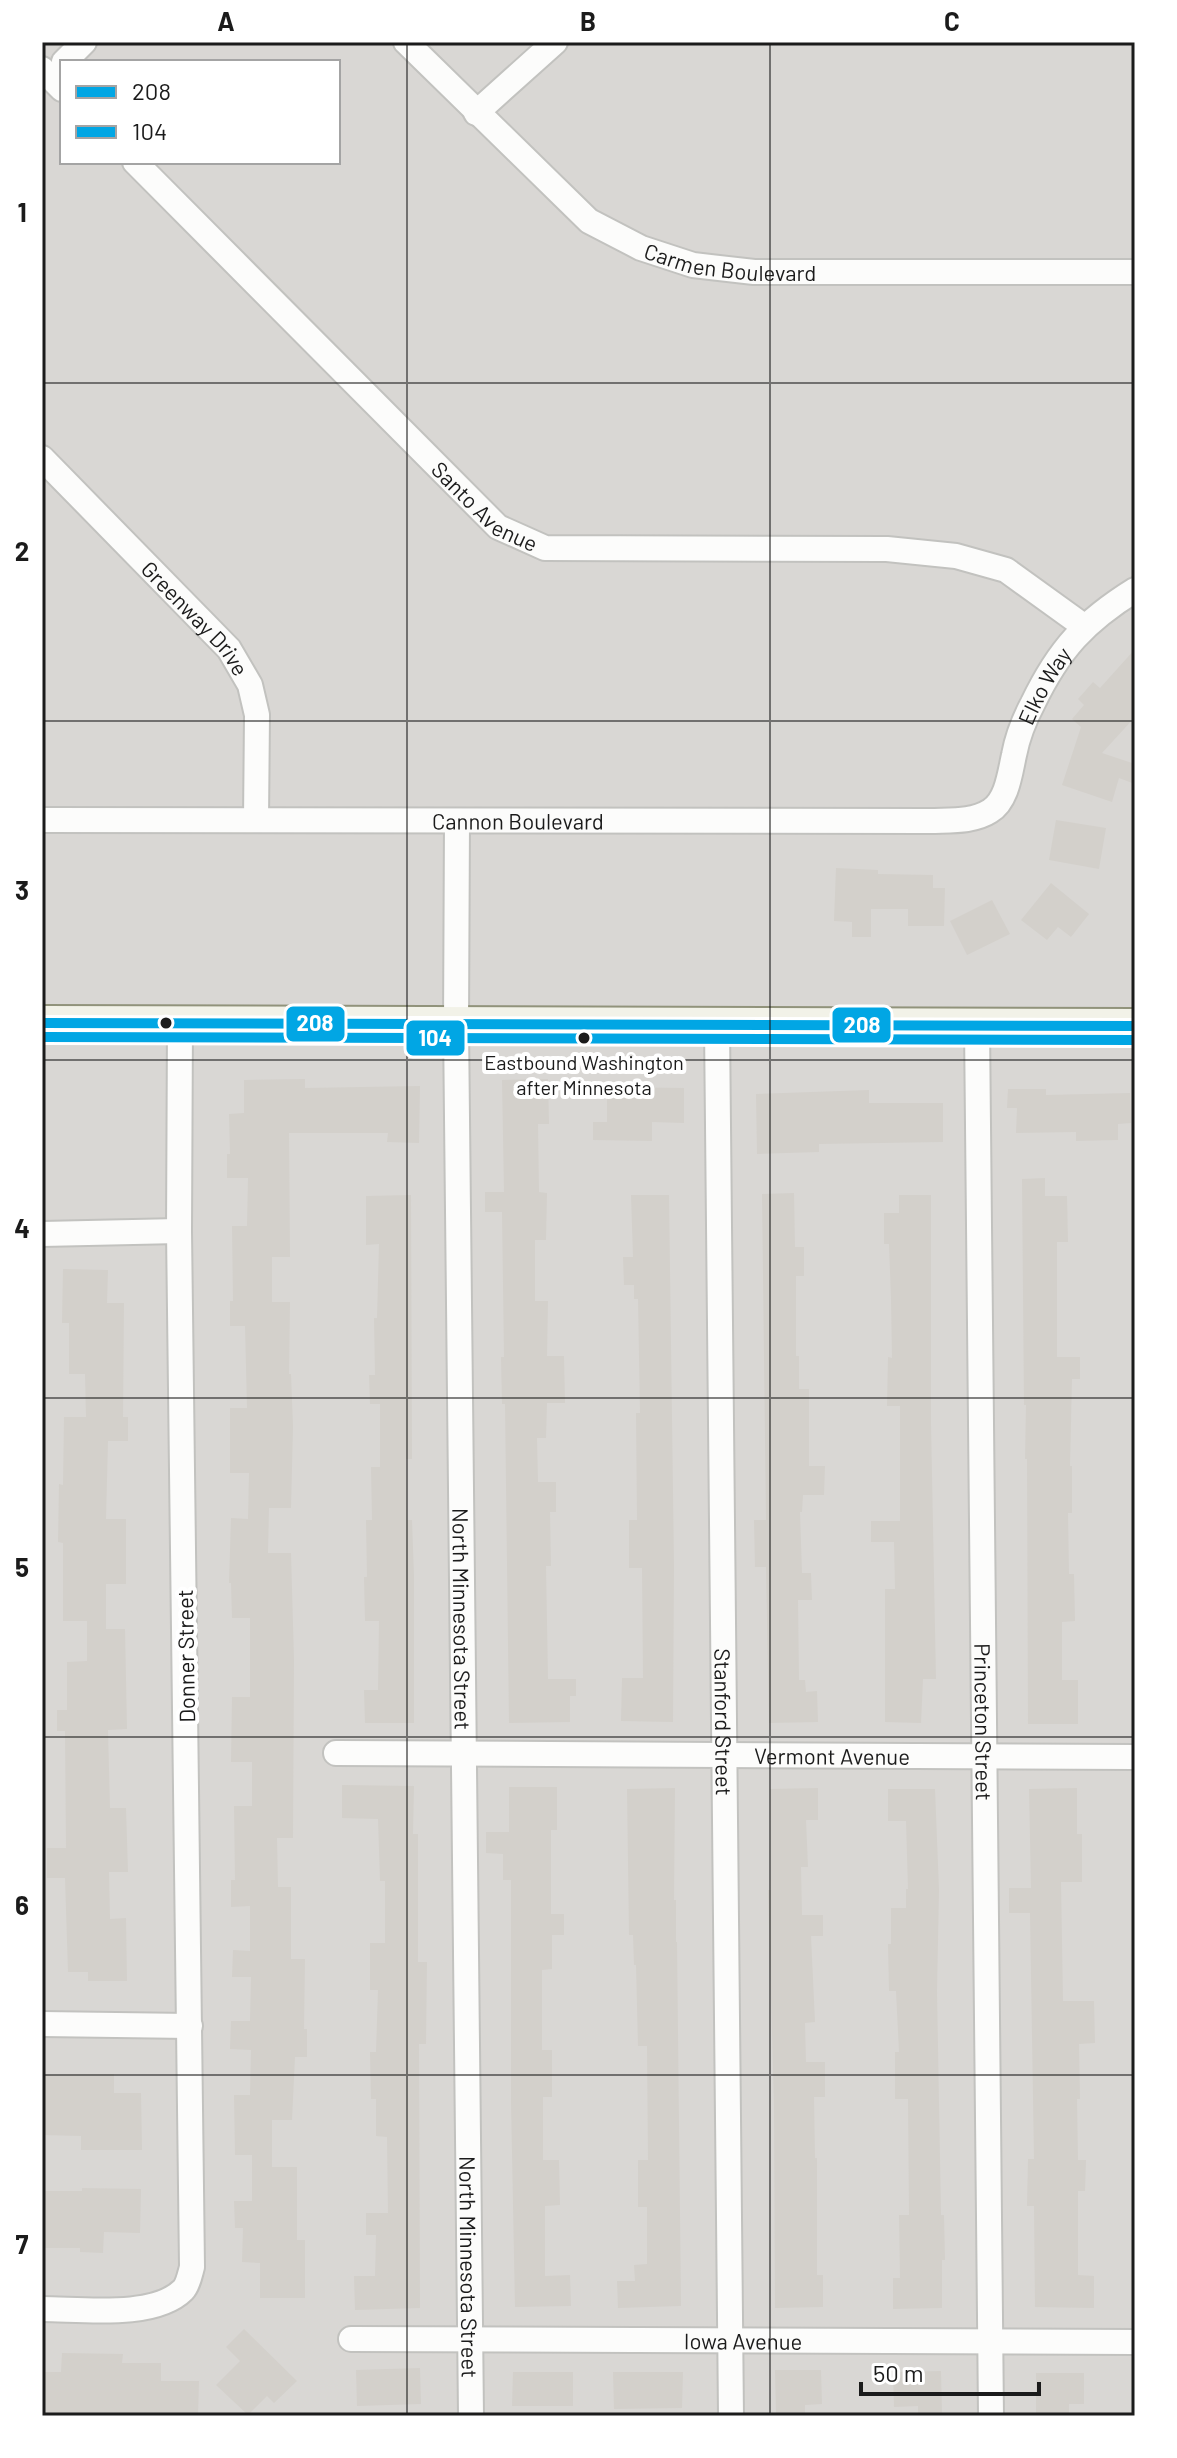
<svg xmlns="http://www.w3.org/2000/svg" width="1177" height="2458" viewBox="0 0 1177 2458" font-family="Barlow,sans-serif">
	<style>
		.residential { fill: #d9d7d4; fill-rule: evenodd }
		.building { fill: #d3d0cb }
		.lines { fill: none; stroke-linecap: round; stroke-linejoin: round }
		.minor-casing { stroke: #c2c2bf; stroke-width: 28 }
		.secondary-casing { stroke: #91937b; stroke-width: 38 }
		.minor { stroke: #fcfcfb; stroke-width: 24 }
		.secondary { stroke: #f2f2e8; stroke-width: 34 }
		.bus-1-casing { stroke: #fff; stroke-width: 16 }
		.bus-2-casing { stroke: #fff; stroke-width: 16 }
		.bus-1 { stroke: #01a6e4; stroke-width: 10 }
		.bus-2 { stroke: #01a6e4; stroke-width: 10 }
		.grid { fill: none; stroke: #1b1b1b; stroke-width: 2; stroke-opacity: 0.55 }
		.bus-dot { fill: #1b1b1b; stroke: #fff; stroke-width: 3 }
		.labels { text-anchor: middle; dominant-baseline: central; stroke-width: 8; stroke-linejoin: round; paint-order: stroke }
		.bus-label { font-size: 20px; fill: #1b1b1b; stroke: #fff }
		.street-label { font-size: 22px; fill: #1b1b1b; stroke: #fff }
		.line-badge { stroke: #fff; stroke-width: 3 }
		.badge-label { font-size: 22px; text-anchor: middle; font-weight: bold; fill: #fff }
		.neatline { fill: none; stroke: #1b1b1b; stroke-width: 3 }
		.grid-label { font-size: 26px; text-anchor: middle; font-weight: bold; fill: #1b1b1b }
	</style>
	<rect width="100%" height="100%" fill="#eae8e2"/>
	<path class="residential" d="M42 42H1135V2416H42ZM62 62H338V162H62Z"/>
	<path class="building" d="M1135 649V717L1102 753 1135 764V784L1119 778 1112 802 1062 785 1081 727 1072 719 1084 705 1078 699 1093 682 1100 688Z
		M1056 820 1106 828 1099 869 1049 860Z
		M836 868 878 870V874L933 875V888H945L944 926H908V909H871V937H852V922L834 921Z
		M1051 883 1089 914 1071 937 1058 927 1047 940 1021 920Z
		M992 900 1010 934 967 955 950 921Z
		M305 1079V1088L420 1086 419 1143 387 1142 388 1133H289L290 1257H272V1302H290L289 1374H291L293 1427 291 1508H269L268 1553H291L294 1660 293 1838H277L278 1887H291V1959H305L304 2029H307V2057H295L292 2120H272V2167H297V2240H305V2298H260V2263L242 2262 243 2228H235L234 2201H252V2155H235L234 2095H250L251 2050 230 2049 231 2021H250L251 1977H232L233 1950 250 1951V1906L231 1907V1880H235L234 1806H252V1762H231L232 1697H250V1618H232L231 1583H229L231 1518 248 1519 249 1473H230V1408H247L245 1326H230V1301H233L232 1226H247L248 1178H227V1154H230L229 1114 244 1113V1080Z
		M548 1079 549 1124H538L539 1192 547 1193 546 1240H535V1301H548L547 1356H564L565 1403H547L546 1438H537L538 1482H556V1512H550L551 1566H546L548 1679H576V1696H570V1722L509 1723 505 1404H502L501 1357H504L502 1212H485V1192H504L502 1080Z
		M607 1087 684 1088V1123L652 1122V1141L593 1140V1122H607Z
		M1008 1089H1046V1095L1130 1093 1131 1123 1118 1124V1140L1076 1141V1132L1016 1133 1017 1108H1007Z
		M869 1090V1103H943V1142L819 1144V1152L757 1154 756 1094Z
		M1045 1178V1196H1067L1068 1242H1057V1357H1080V1379H1072L1070 1466H1072V1513H1068L1069 1574H1074L1075 1621 1062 1622V1680H1078V1724H1028L1027 1459H1025L1026 1405H1024L1022 1179Z
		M794 1193 795 1247H804V1276H796V1356H799V1389H809V1466H825L824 1495H803L802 1512H800L802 1573H811L812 1600H798L799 1680H805L806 1692 817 1691 818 1722 769 1723 766 1567H755L754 1520H766L762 1194Z
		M411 1195 412 1459H406L407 1520H412L414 1576V1723H365L364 1690H378L379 1621H365L364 1577H367L366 1520H372L371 1467H380V1404H370L369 1375H375L374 1318H377L379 1244 366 1245V1196Z
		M631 1195H669L674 1567 673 1722 621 1721 622 1678H643L642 1568H629V1520H637L636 1413H640L638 1299H634V1285H624L623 1257H633Z
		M899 1195H931V1424L936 1679H923L921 1723 885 1722V1589H895L894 1542H871V1521H900V1406H887L888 1357 892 1358 891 1299 889 1244H884V1213H899Z
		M63 1269 108 1270 107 1303H124L123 1417H128V1441H108L106 1519H126V1584H106V1629H125L127 1729 108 1730 110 1808H126L128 1872H109L110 1919 126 1918 127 1981H88V1972H68L65 1878H47V1848H66L65 1731H57V1710H67V1662L87 1661V1621H63V1543L58 1542 59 1484 63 1485 64 1417H86L85 1374H69V1323H62Z
		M342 1785 414 1786 413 1834H418V1962H427L426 2044H419L420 2308 355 2310 354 2276H375L376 2235H366V2213H388L387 2137 376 2136V2099H371L370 2052H376L378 1990H370V1943H385V1881H380L378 1819 342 1818Z
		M509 1787H557V1830H551V1914H564V1935H552V1969L542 1970V2050H552V2097H543V2160H559L560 2205 545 2206V2276L570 2275 571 2306 515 2307 511 2102V1880H503V1854L486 1853V1832H509Z
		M675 1788 674 1900H676V1942H677L681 2306 618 2308 617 2281H635L634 2265 647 2264V2207H638V2160H648L647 2046H638L636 1965H634L633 1935H629L627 1789Z
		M818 1788V1820H806L808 1867H801L802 1915H823V1936H811L815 2022 805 2023 806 2062H825V2097H814L815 2158H817V2275H823V2307L775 2308 774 2105 768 1890H771L770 1789Z
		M1077 1788V1834H1082V1882H1061L1063 2001H1094L1095 2043 1079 2044 1080 2099H1077L1078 2160H1086L1085 2191H1078V2275L1094 2276V2308L1035 2307 1034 2206H1027L1028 2159H1034L1030 1913H1009V1888H1031L1029 1789Z
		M888 1789H935L939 1890 937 1991 941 2215H944L945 2260H942V2308L893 2309V2278H900L899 2215H909L908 2099H895V2052H899L896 1991H889L888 1944H891V1908H906V1889H908L906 1821H888Z
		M80 2074H114V2093H141L142 2150H81V2136L42 2135V2075Z
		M82 2188 141 2189 140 2233 104 2232 103 2253 80 2252V2248H42V2191H82Z
		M244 2329 297 2381 274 2403 267 2396 248 2415 216 2385 240 2361 226 2347Z
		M62 2353 123 2354 122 2363H161V2381H199L198 2416 42 2413V2372H61Z
		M420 2368 421 2404 357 2406 356 2370Z
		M775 2370H821L822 2404 805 2405V2415H776Z
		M941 2371 942 2413 918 2414V2406L894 2407 893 2372Z
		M513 2372H573V2406H512Z
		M613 2372H683L682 2408 614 2409Z
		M1036 2373H1084V2404H1069V2416L1036 2415Z"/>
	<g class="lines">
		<defs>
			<g id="minor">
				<path id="s1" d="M406 42 589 221 641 248 693 265 754 272H1135"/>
				<path d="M64 62 84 42"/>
				<path d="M42 69 62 89"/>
				<path d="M476 113 555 42"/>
				<path id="s2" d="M135 162 498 527 545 548 887 549 956 556 1006 570 1085 627"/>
				<path id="s3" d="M42 458 229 649 250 685 257 715 256 820"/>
				<path id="s4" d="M42 820 930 821C950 820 973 822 990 811 1007 801 1010 773 1014 755 1017 739 1025 718 1033 703 1059 649 1085 621 1135 590"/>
				<path id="s5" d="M457 821 456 1025 471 2416"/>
				<path id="s6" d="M717 1026 731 2416"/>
				<path id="s7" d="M977 1026 991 2416"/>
				<path d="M42 1234 179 1231"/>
				<path id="s8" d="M336 1753 1135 1757"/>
				<path d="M42 2024 190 2026"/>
				<path d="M42 2309C81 2309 154 2319 183 2290 188 2285 190 2274 192 2267L179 1231 180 1023"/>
				<path id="s9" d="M351 2339 1135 2342"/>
			</g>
			<path id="secondary" d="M42 1023 1135 1026"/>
		</defs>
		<use href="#minor" class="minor-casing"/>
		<use href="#secondary" class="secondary-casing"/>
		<use href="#minor" class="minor"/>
		<use href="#secondary" class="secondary"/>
		<defs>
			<path id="bus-1" d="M42 1023 1135 1026"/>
			<path id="bus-2" d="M42 1037 1135 1040"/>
		</defs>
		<use href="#bus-1" class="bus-1-casing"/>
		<use href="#bus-2" class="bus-2-casing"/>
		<use href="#bus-1" class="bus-1"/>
		<use href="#bus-2" class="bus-2"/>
	</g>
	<path class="grid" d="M407 42V2416M770 42V2416M42 383H1135M42 721H1135M42 1060H1135M42 1398H1135M42 1737H1135M42 2075H1135"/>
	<g class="bus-dot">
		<circle cx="166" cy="1023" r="7"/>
		<circle cx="584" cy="1038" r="7"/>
	</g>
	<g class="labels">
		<g class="bus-label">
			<text x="584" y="1062">Eastbound Washington<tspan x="584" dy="25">after Minnesota</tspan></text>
		</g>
		<g class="street-label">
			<text stroke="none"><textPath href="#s1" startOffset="406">Carmen Boulevard</textPath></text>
			<text stroke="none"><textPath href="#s2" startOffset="492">Santo Avenue</textPath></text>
			<text stroke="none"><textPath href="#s3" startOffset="222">Greenway Drive</textPath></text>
			<text stroke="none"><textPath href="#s4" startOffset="1088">Elko Way</textPath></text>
			<text stroke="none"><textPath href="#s4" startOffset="476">Cannon Boulevard</textPath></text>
			<text stroke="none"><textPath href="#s5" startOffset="798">North Minnesota Street</textPath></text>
			<text transform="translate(185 1656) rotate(-91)">Donner Street</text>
			<text stroke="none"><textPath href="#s6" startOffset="696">Stanford Street</textPath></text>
			<text stroke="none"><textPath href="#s7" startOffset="696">Princeton Street</textPath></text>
			<text stroke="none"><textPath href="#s8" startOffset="496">Vermont Avenue</textPath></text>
			<text stroke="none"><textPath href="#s5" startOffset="1446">North Minnesota Street</textPath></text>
			<text stroke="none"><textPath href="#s9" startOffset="392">Iowa Avenue</textPath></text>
		</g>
	</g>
	<g class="line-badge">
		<rect x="285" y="1005" width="61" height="38" rx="8" fill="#01a6e4"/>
		<rect x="831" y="1006" width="61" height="38" rx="8" fill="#01a6e4"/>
		<rect x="405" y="1019" width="61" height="38" rx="8" fill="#01a6e4"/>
	</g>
	<g class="badge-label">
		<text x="315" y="1031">208</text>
		<text x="862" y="1033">208</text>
		<text x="435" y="1046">104</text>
	</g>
	<rect width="1177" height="2458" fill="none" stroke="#ffffff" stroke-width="88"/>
	<rect x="60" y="60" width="280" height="104" fill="#ffffff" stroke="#a4a4a4" stroke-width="2"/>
	<rect x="76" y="86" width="40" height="12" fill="#01a6e4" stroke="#a4a4a4" stroke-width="2"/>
	<text x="132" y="100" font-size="24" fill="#1b1b1b">208</text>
	<rect x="76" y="126" width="40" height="12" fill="#01a6e4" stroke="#a4a4a4" stroke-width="2"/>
	<text x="132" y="140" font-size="24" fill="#1b1b1b">104</text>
	<path d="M861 2382v12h178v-12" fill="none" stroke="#1b1b1b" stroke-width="4"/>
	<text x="873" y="2382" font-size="24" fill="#1b1b1b" stroke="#ffffff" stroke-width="6" paint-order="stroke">50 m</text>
	<rect x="44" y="44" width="1089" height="2370" class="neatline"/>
	<g class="grid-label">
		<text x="226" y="31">A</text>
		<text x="588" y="31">B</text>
		<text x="952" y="31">C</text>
		<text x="22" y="222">1</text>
		<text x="22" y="561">2</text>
		<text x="22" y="900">3</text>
		<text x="22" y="1238">4</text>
		<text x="22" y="1577">5</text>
		<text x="22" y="1915">6</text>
		<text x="22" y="2254">7</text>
	</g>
</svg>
